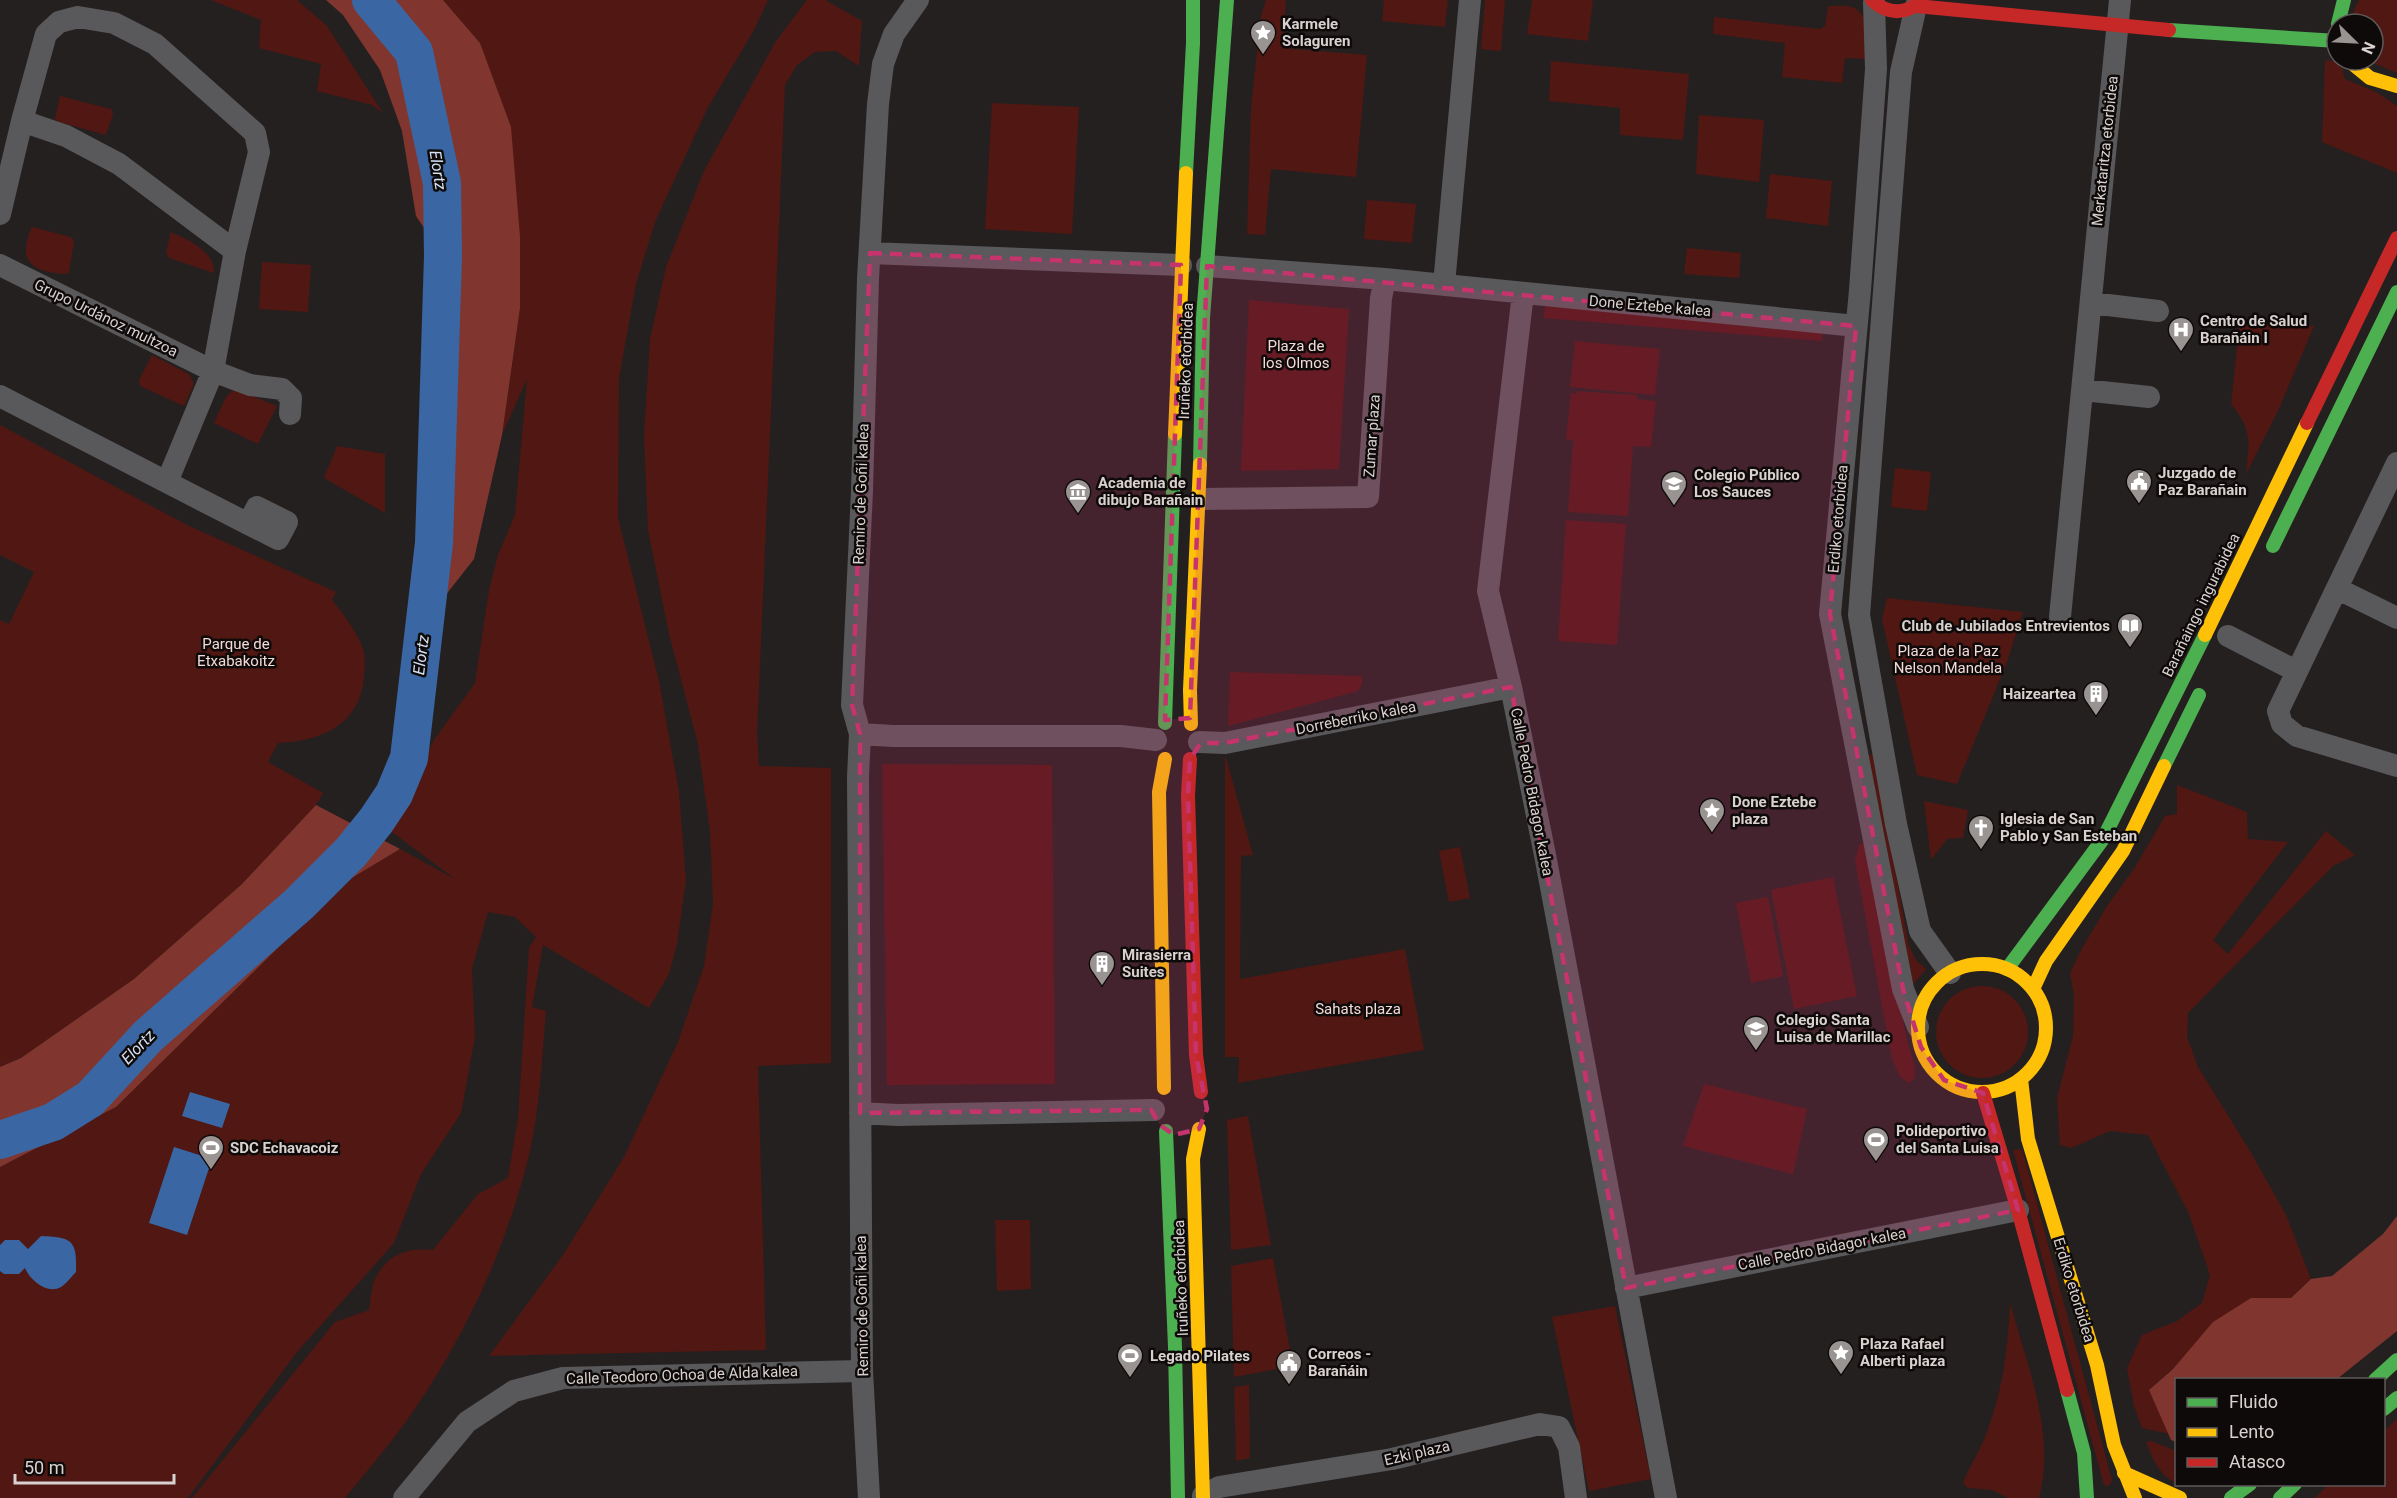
<svg xmlns="http://www.w3.org/2000/svg" width="2397" height="1498" viewBox="0 0 2397 1498" font-family="Roboto,sans-serif">
	<style>
		.green { fill: #501713 }
		.forest { fill: #80362e }
		.water { fill: #3a67a3 }
		.lines { fill: none; stroke-linecap: round; stroke-linejoin: round }
		.river { stroke: #3a67a3; stroke-width: 38 }
		.street { stroke: #59585a; stroke-width: 22 }
		.fast { stroke: #4caf50; stroke-width: 14 }
		.slow { stroke: #ffc107; stroke-width: 14 }
		.jam { stroke: #c62828; stroke-width: 14 }
		.marked { fill: #c5346d; fill-opacity: 0.2; stroke: #c5346d; stroke-width: 4.5; stroke-dasharray: 12 8; stroke-linejoin: round }
		.labels { text-anchor: middle; dominant-baseline: central; stroke-width: 5; stroke-linejoin: round; paint-order: stroke }
		.poi-label { font-size: 15px; font-weight: bold; fill: #d8d1d0; stroke: #0e0a09; text-anchor: start }
		.street-label { font-size: 15px; fill: #d8d1d0; stroke: #0e0a09 }
		.park-label { font-size: 15px; fill: #f4dad6; stroke: #0e0a09 }
		.water-label { font-size: 16px; font-style: italic; fill: #d4e2f5; stroke: #0e0a09 }
	</style>
	<rect width="100%" height="100%" fill="#252020"/>
	<path class="green" d="M211 0H297L327 26 383 113 372 105 317 91 321 64 259 48 261 20Z
		M443 0H768L754 30 707 109 655 222 636 284 619 378 618 518 659 681 679 792 686 880 677 944 669 974 649 1008 543 945 532 1007 546 1011C542 1057 540 1105 530 1151 507 1248 463 1342 405 1423 386 1449 365 1473 345 1498H192L335 1322 369 1310C371 1300 371 1285 376 1277 390 1253 408 1248 433 1250L478 1194 508 1178 518 1118 529 948 536 937 515 917 488 912 472 969 475 1037 461 1113 421 1174 394 1243 297 1352 188 1498H0V1167L116 1107 345 882 400 849 455 879 388 829 434 740 475 683 489 590 498 555 515 515 527 379 502 435 520 308 480 43Z
		M807 0H825L862 21 859 66 836 51 815 52 797 65 785 85 757 734 759 766 831 768V1063L758 1066 766 1350 489 1356 563 1255 624 1157 678 1042 704 966 713 903 710 831 698 744 669 634 648 530 644 436 650 339 666 267 704 171 776 41Z
		M1266 0H1286L1282 48 1367 55 1356 177 1271 169 1265 235 1247 234 1251 107 1261 16Z
		M1384 0H1448L1445 27 1382 21Z
		M1485 0H1505L1501 51 1481 49Z
		M1532 0H1593L1588 41 1527 34Z
		M2359 0H2397V73L2366 60H2373V24H2351L2354 10Z
		M1828 6C1835 6 1845 5 1852 7 1872 14 1866 43 1865 59L1845 58 1842 83 1782 77 1785 43 1713 34 1714 17 1820 29 1825 26Z
		M2325 60 2340 62 2345 79 2378 93 2397 106V173L2322 142Z
		M1551 61 1689 74 1683 140 1620 135V108L1549 101Z
		M60 96 111 109 113 114 106 135 59 122 55 119Z
		M992 103 1079 107 1072 234 985 229Z
		M1699 115 1764 120 1759 182 1696 174Z
		M1770 174 1832 181 1828 226 1766 218Z
		M1367 200 1416 204 1412 243 1364 239Z
		M32 227 71 237 74 241 69 273C62 275 56 273 49 272 22 266 22 250 32 227Z
		M171 232C188 240 215 251 214 273L169 258 166 252Z
		M1687 248 1741 253 1739 278 1684 274Z
		M262 262 311 265 308 312 259 309Z
		M1249 300 1349 309 1339 469 1241 471Z
		M1545 303 1823 327 1822 341 1544 318Z
		M2240 319 2314 326 2278 411 2246 474C2249 441 2253 431 2231 404Z
		M1575 341 1660 349 1655 395 1570 387Z
		M152 355 189 374 194 384 184 406 140 386 139 380Z
		M232 391H240L277 406 258 444 214 423 226 397Z
		M1577 391 1637 395V399L1656 401 1651 447 1633 446 1628 516 1568 512 1573 440 1566 439 1571 393 1576 394Z
		M0 425 187 525 336 592 332 600C343 613 359 635 364 652 366 662 364 675 363 685 355 728 318 741 278 743L268 762 323 793 316 805 242 884 134 979 21 1058 0 1067V620L9 624 34 572 0 555Z
		M337 446 385 454V513L324 478Z
		M1895 468 1931 472 1927 511 1891 507Z
		M1566 520 1626 524 1617 645 1558 641Z
		M1887 598 2023 612 2007 662 1957 784 1917 775 1882 619Z
		M1230 672 1362 676V684L1358 691 1228 726Z
		M1225 754 1253 855 1241 856 1240 979 1405 949 1424 1050 1238 1083 1239 1057H1225Z
		M1868 755H1874L1909 946 1916 960 1926 969 1911 987Z
		M882 764 1052 765 1055 1084 887 1085Z
		M2177 785 2247 812 2248 839 2288 842 2213 940 2228 954 2326 831 2355 855 2333 866 2188 1013 2187 1037 2198 1067 2250 1151 2286 1215 2311 1279 2291 1298H2251L2149 1390 2170 1434 2142 1428 2134 1406 2127 1368 2142 1335 2177 1321 2202 1303 2210 1275 2189 1214 2148 1135 2110 1131 2071 1148 2060 1145 2057 1098 2073 1036 2074 996 2070 973 2080 952 2107 906 2134 869 2165 816 2177 814Z
		M1924 801 1968 810 1963 838 1947 839 1931 860Z
		M1866 842 1907 1040 1915 1067V1078L1909 1083 1900 1077 1892 1059 1855 861 1859 845Z
		M1460 847 1470 898 1449 902 1439 851Z
		M1833 877 1857 996 1794 1009 1771 890Z
		M1768 897 1783 976 1751 983 1736 903Z
		M1936 1032a46 46 0 1 1 92 0a46 46 0 1 1-92 0Z
		M1704 1084 1807 1109 1793 1174 1683 1146Z
		M1248 1116 1271 1245 1231 1250 1227 1120Z
		M2022 1149 2112 1480 2109 1486 2104 1485 2013 1150Z
		M995 1220H1030L1031 1289 997 1291Z
		M1273 1258 1293 1366 1234 1377 1231 1266Z
		M2010 1303C2027 1365 2056 1434 2039 1498H2008L1992 1490 1968 1488 1963 1483C1970 1465 1981 1449 1987 1432 2003 1389 2008 1348 2010 1303Z
		M1615 1306 1651 1479 1589 1491 1552 1317Z
		M1249 1385 1250 1458 1236 1461 1234 1387Z
		M2397 1419V1498H2315L2328 1485 2384 1484V1431Z
		M2151 1441 2174 1450 2176 1460V1484C2158 1472 2154 1462 2146 1442Z"/>
	<path class="forest" d="M326 0H443L480 43 511 127 520 237V308L502 435 474 559 426 620 434 543 443 256 416 216 402 131 380 70 343 15Z
		M316 805 400 849 345 882 116 1107 0 1167V1067L21 1058 134 979 242 884Z
		M2397 1216V1331L2337 1379 2176 1380V1442L2171 1440 2149 1390 2173 1369 2213 1322 2251 1298H2291L2311 1279 2332 1276 2383 1234Z"/>
	<path class="water" d="M190 1092 230 1104 222 1128 182 1116Z
		M174 1147 212 1159 187 1235 149 1223Z
		M41 1236C73 1237 77 1241 76 1272 71 1277 66 1284 61 1287 47 1295 30 1280 25 1268L19 1274H4L0 1271V1245L5 1240H19L28 1249Z"/>
	<g class="lines">
		<path class="river" d="M0 1140 53 1122 90 1099 148 1036 299 904 351 852 376 821 394 794 409 758 434 543 443 256 442 183 414 52 371 0"/>
		<path class="street" d="M1874 3 1876 69 1860 290 1830 614 1903 989 1918 1027
			M1916 6 1901 72 1859 615 1896 824 1920 931 1950 973
			M22 121 66 136 119 164 235 251
			M0 214 22 121 46 34 59 22 78 17 114 23 155 44 255 133 259 152 235 251 213 371 167 482
			M870 253 1181 265
			M0 265 213 371 250 385 282 389 291 398 290 414
			M1207 266 1385 279 1856 326
			M1444 284 1470 0
			M1523 293 1488 591 1511 687 1545 855 1666 1498
			M2091 303 2158 311
			M2083 390 2149 397
			M0 396C93 444 185 492 278 539L287 522 257 507 248 524
			M2397 463 2278 711 2282 724 2297 736 2397 766
			M1199 499 1368 497 1381 298 1385 279
			M2338 589 2397 618
			M2060 617 2120 0
			M2228 636 2296 671
			M860 734 893 736H1121L1156 740
			M1199 742 1225 743 1511 687
			M860 1113 897 1115 1154 1110
			M1626 1288 2018 1210
			M1203 1496 1219 1487 1392 1459 1540 1424 1559 1427 1569 1447 1576 1498
			M404 1498 467 1422 514 1391 563 1378 862 1371
			M869 1498 862 1371 858 777 860 734 852 705 862 491 868 279 878 104 883 64 894 34 918 0"/>
		<path class="fast" d="M2338 24 2344 0
			M2169 30 2337 41
			M1186 173 1193 43V0
			M1200 464 1203 318 1227 0
			M2273 546 2397 292
			M1165 723 1175 434
			M2164 766 2199 695
			M2007 969 2103 839 2205 635
			M1166 1131 1175 1347 1178 1498
			M2375 1380 2397 1360
			M2067 1390 2084 1453 2087 1498
			M2384 1409 2397 1398
			M2231 1498 2250 1484
			M2280 1498 2295 1484"/>
		<path class="slow" d="M2348 60 2370 78 2397 86
			M1175 434 1186 173
			M2205 635 2307 423
			M1191 724 1190 690 1200 464
			M1918 1028a64 64 0 1 1 128 0a64 64 0 1 1-128 0Z
			M2033 989 2046 961 2123 851 2164 766
			M2021 1079 2028 1139 2097 1365 2114 1445 2135 1498
			M1164 1088 1159 792 1165 759
			M1199 1129 1193 1159 1203 1498
			M2124 1473 2180 1498"/>
		<path class="jam" d="M1872 0C1888 15 1906 15 1922 0
			M1916 6 2169 30
			M2307 423 2397 238
			M1190 759 1188 796 1196 1055 1201 1092
			M1983 1093 2018 1210 2067 1390"/>
	</g>
	<path class="marked" d="M870 253 1181 265 1165 720 1190 718 1207 266 1856 326 1830 614 1903 989 1921 1047 1944 1080 1983 1093 2018 1210 1626 1288 1511 687 1225 743H1201L1190 759 1188 796 1196 1055 1207 1109 1199 1129 1174 1135 1160 1125 1151 1110 860 1113V734L852 705Z"/>
	<defs>
		<symbol id="sight-pin" viewBox="-11 -11 22 30"><path d="M0 17L-7.5 6A9.5 9.5 0 1 1 7.5 6Z" fill="#999392" stroke="#0e0a09"/><path d="M0-6L1.8-2.2L6-1.7L2.9 1.2L3.7 5.4L0 3.3L-3.7 5.4L-2.9 1.2L-6-1.7L-1.8-2.2Z" fill="#fff"/></symbol>
		<symbol id="hospital-pin" viewBox="-11 -11 22 30"><path d="M0 17L-7.5 6A9.5 9.5 0 1 1 7.5 6Z" fill="#999392" stroke="#0e0a09"/><path d="M-5-5h3v3.5h4V-5h3V5h-3V1.5h-4V5h-3Z" fill="#fff"/></symbol>
		<symbol id="civic-pin" viewBox="-11 -11 22 30"><path d="M0 17L-7.5 6A9.5 9.5 0 1 1 7.5 6Z" fill="#999392" stroke="#0e0a09"/><path d="M-.6-6.5H3V-4.5H.6V-3L4-1V1h2V6H-6V1h2V-1L-.6-3ZM-1.2 2.5V6h2.4V2.5Z" fill="#fff"/></symbol>
		<symbol id="school-pin" viewBox="-11 -11 22 30"><path d="M0 17L-7.5 6A9.5 9.5 0 1 1 7.5 6Z" fill="#999392" stroke="#0e0a09"/><path d="M0-5L7-2L0 1L-7-2ZM-4 1L0 2.5L4 1V4Q0 6-4 4Z" fill="#fff"/></symbol>
		<symbol id="museum-pin" viewBox="-11 -11 22 30"><path d="M0 17L-7.5 6A9.5 9.5 0 1 1 7.5 6Z" fill="#999392" stroke="#0e0a09"/><path d="M0-6L6-3V-2H-6V-3ZM-5-1h2V3h-2ZM-1-1h2V3h-2ZM3-1h2V3H3ZM-6 4H6V6H-6Z" fill="#fff"/></symbol>
		<symbol id="library-pin" viewBox="-11 -11 22 30"><path d="M0 17L-7.5 6A9.5 9.5 0 1 1 7.5 6Z" fill="#999392" stroke="#0e0a09"/><path d="M-6-4Q-3-5.5-.7-3.5V5Q-3 3-6 4ZM6-4Q3-5.5 .7-3.5V5Q3 3 6 4Z" fill="#fff"/></symbol>
		<symbol id="building-pin" viewBox="-11 -11 22 30"><path d="M0 17L-7.5 6A9.5 9.5 0 1 1 7.5 6Z" fill="#999392" stroke="#0e0a09"/><path d="M-4-6H4V6H1V3H-1V6H-4ZM-2.5-4.3h1.7v1.8h-1.7ZM.8-4.3h1.7v1.8H.8ZM-2.5-1h1.7V.8h-1.7ZM.8-1h1.7V.8H.8Z" fill="#fff"/></symbol>
		<symbol id="church-pin" viewBox="-11 -11 22 30"><path d="M0 17L-7.5 6A9.5 9.5 0 1 1 7.5 6Z" fill="#999392" stroke="#0e0a09"/><path d="M-1.2-6h2.4v3.5h3.3v2.4h-3.3V6h-2.4V-.1h-3.3v-2.4h3.3Z" fill="#fff"/></symbol>
		<symbol id="stadium-pin" viewBox="-11 -11 22 30"><path d="M0 17L-7.5 6A9.5 9.5 0 1 1 7.5 6Z" fill="#999392" stroke="#0e0a09"/><path d="M0-5a6.5 5 0 1 0 0 10a6.5 5 0 1 0 0-10ZM-3.5-1.8h7v3.6h-7Z" fill="#fff"/></symbol>
	</defs>
	<g fill-rule="evenodd">
		<use href="#sight-pin" x="1248" y="18" width="30" height="40"/>
		<use href="#hospital-pin" x="2166" y="315" width="30" height="40"/>
		<use href="#civic-pin" x="2124" y="467" width="30" height="40"/>
		<use href="#school-pin" x="1659" y="469" width="30" height="40"/>
		<use href="#museum-pin" x="1063" y="477" width="30" height="40"/>
		<use href="#library-pin" x="2115" y="611" width="30" height="40"/>
		<use href="#building-pin" x="2081" y="679" width="30" height="40"/>
		<use href="#sight-pin" x="1697" y="796" width="30" height="40"/>
		<use href="#church-pin" x="1966" y="813" width="30" height="40"/>
		<use href="#building-pin" x="1087" y="949" width="30" height="40"/>
		<use href="#school-pin" x="1741" y="1014" width="30" height="40"/>
		<use href="#stadium-pin" x="1861" y="1125" width="30" height="40"/>
		<use href="#stadium-pin" x="196" y="1133" width="30" height="40"/>
		<use href="#sight-pin" x="1826" y="1338" width="30" height="40"/>
		<use href="#stadium-pin" x="1115" y="1341" width="30" height="40"/>
		<use href="#civic-pin" x="1274" y="1348" width="30" height="40"/>
	</g>
	<g class="labels">
		<g class="poi-label">
			<text x="1282" y="24">Karmele<tspan x="1282" dy="17">Solaguren</tspan></text>
			<text x="2200" y="321">Centro de Salud<tspan x="2200" dy="17">Barañáin I</tspan></text>
			<text x="2158" y="473">Juzgado de<tspan x="2158" dy="17">Paz Barañain</tspan></text>
			<text x="1694" y="475">Colegio Público<tspan x="1694" dy="17">Los Sauces</tspan></text>
			<text x="1098" y="483">Academia de<tspan x="1098" dy="17">dibujo Barañain</tspan></text>
			<text x="2110" y="626" text-anchor="end">Club de Jubilados Entrevientos</text>
			<text x="2076" y="694" text-anchor="end">Haizeartea</text>
			<text x="1732" y="802">Done Eztebe<tspan x="1732" dy="17">plaza</tspan></text>
			<text x="2000" y="819">Iglesia de San<tspan x="2000" dy="17">Pablo y San Esteban</tspan></text>
			<text x="1122" y="955">Mirasierra<tspan x="1122" dy="17">Suites</tspan></text>
			<text x="1776" y="1020">Colegio Santa<tspan x="1776" dy="17">Luisa de Marillac</tspan></text>
			<text x="1896" y="1131">Polideportivo<tspan x="1896" dy="17">del Santa Luisa</tspan></text>
			<text x="230" y="1148">SDC Echavacoiz</text>
			<text x="1860" y="1344">Plaza Rafael<tspan x="1860" dy="17">Alberti plaza</tspan></text>
			<text x="1308" y="1354">Correos -<tspan x="1308" dy="17">Barañáin</tspan></text>
			<text x="1150" y="1356">Legado Pilates</text>
		</g>
		<g class="street-label">
			<text transform="translate(2105 151) rotate(-84)">Merkataritza etorbidea</text>
			<text transform="translate(1650 306) rotate(5)">Done Eztebe kalea</text>
			<text transform="translate(106 318) rotate(26)">Grupo Urdánoz multzoa</text>
			<text transform="translate(1186 361) rotate(-88)">Iruñeko etorbidea</text>
			<text transform="translate(1372 436) rotate(-86)">Zumar plaza</text>
			<text transform="translate(861 494) rotate(-88)">Remiro de Goñi kalea</text>
			<text transform="translate(1838 519) rotate(-85)">Erdiko etorbidea</text>
			<text transform="translate(2201 605) rotate(-64)">Barañaingo ingurabidea</text>
			<text transform="translate(1356 718) rotate(-11)">Dorreberriko kalea</text>
			<text transform="translate(1532 792) rotate(79)">Calle Pedro Bidagor kalea</text>
			<text transform="translate(1822 1249) rotate(-11)">Calle Pedro Bidagor kalea</text>
			<text transform="translate(1181 1278) rotate(-92)">Iruñeko etorbidea</text>
			<text transform="translate(2074 1290) rotate(73)">Erdiko etorbidea</text>
			<text transform="translate(862 1306) rotate(-91)">Remiro de Goñi kalea</text>
			<text transform="translate(682 1375) rotate(-2)">Calle Teodoro Ochoa de Alda kalea</text>
			<text transform="translate(1417 1453) rotate(-13)">Ezki plaza</text>
		</g>
		<g class="park-label">
			<text x="1296" y="346">Plaza de<tspan x="1296" dy="17">los Olmos</tspan></text>
			<text x="236" y="644">Parque de<tspan x="236" dy="17">Etxabakoitz</tspan></text>
			<text x="1948" y="651">Plaza de la Paz<tspan x="1948" dy="17">Nelson Mandela</tspan></text>
			<text x="1358" y="1009">Sahats plaza</text>
		</g>
		<g class="water-label">
			<text transform="translate(438 170) rotate(81)">Elortz</text>
			<text transform="translate(421 655) rotate(-83)">Elortz</text>
			<text transform="translate(138 1047) rotate(-46)">Elortz</text>
		</g>
	</g>
	<rect x="2175" y="1378" width="210" height="108" fill="#0e0a09" stroke="#5f5a59" stroke-width="1.5"/>
	<rect x="2187" y="1398" width="30" height="9" fill="#4caf50" stroke="#5f5a59" stroke-width="1.5"/>
	<text x="2229" y="1408" font-size="18" fill="#d8d1d0">Fluido</text>
	<rect x="2187" y="1428" width="30" height="9" fill="#ffc107" stroke="#5f5a59" stroke-width="1.5"/>
	<text x="2229" y="1438" font-size="18" fill="#d8d1d0">Lento</text>
	<rect x="2187" y="1458" width="30" height="9" fill="#c62828" stroke="#5f5a59" stroke-width="1.5"/>
	<text x="2229" y="1468" font-size="18" fill="#d8d1d0">Atasco</text>
	<g transform="translate(2355 42) rotate(114)"><circle r="28" fill="#0e0a09" stroke="#5f5a59" stroke-width="1.5"/>
	<path d="M0-4.5L10 22L0 15L-10 22Z" fill="#999392"/>
	<text y="-9" font-size="16" font-weight="bold" text-anchor="middle" fill="#d8d1d0">N</text>
	</g>
	<path d="M15 1474v9h159v-9" fill="none" stroke="#d8d1d0" stroke-width="3"/>
	<text x="24" y="1474" font-size="18" fill="#d8d1d0" stroke="#0e0a09" stroke-width="4.5" paint-order="stroke">50 m</text>
</svg>
